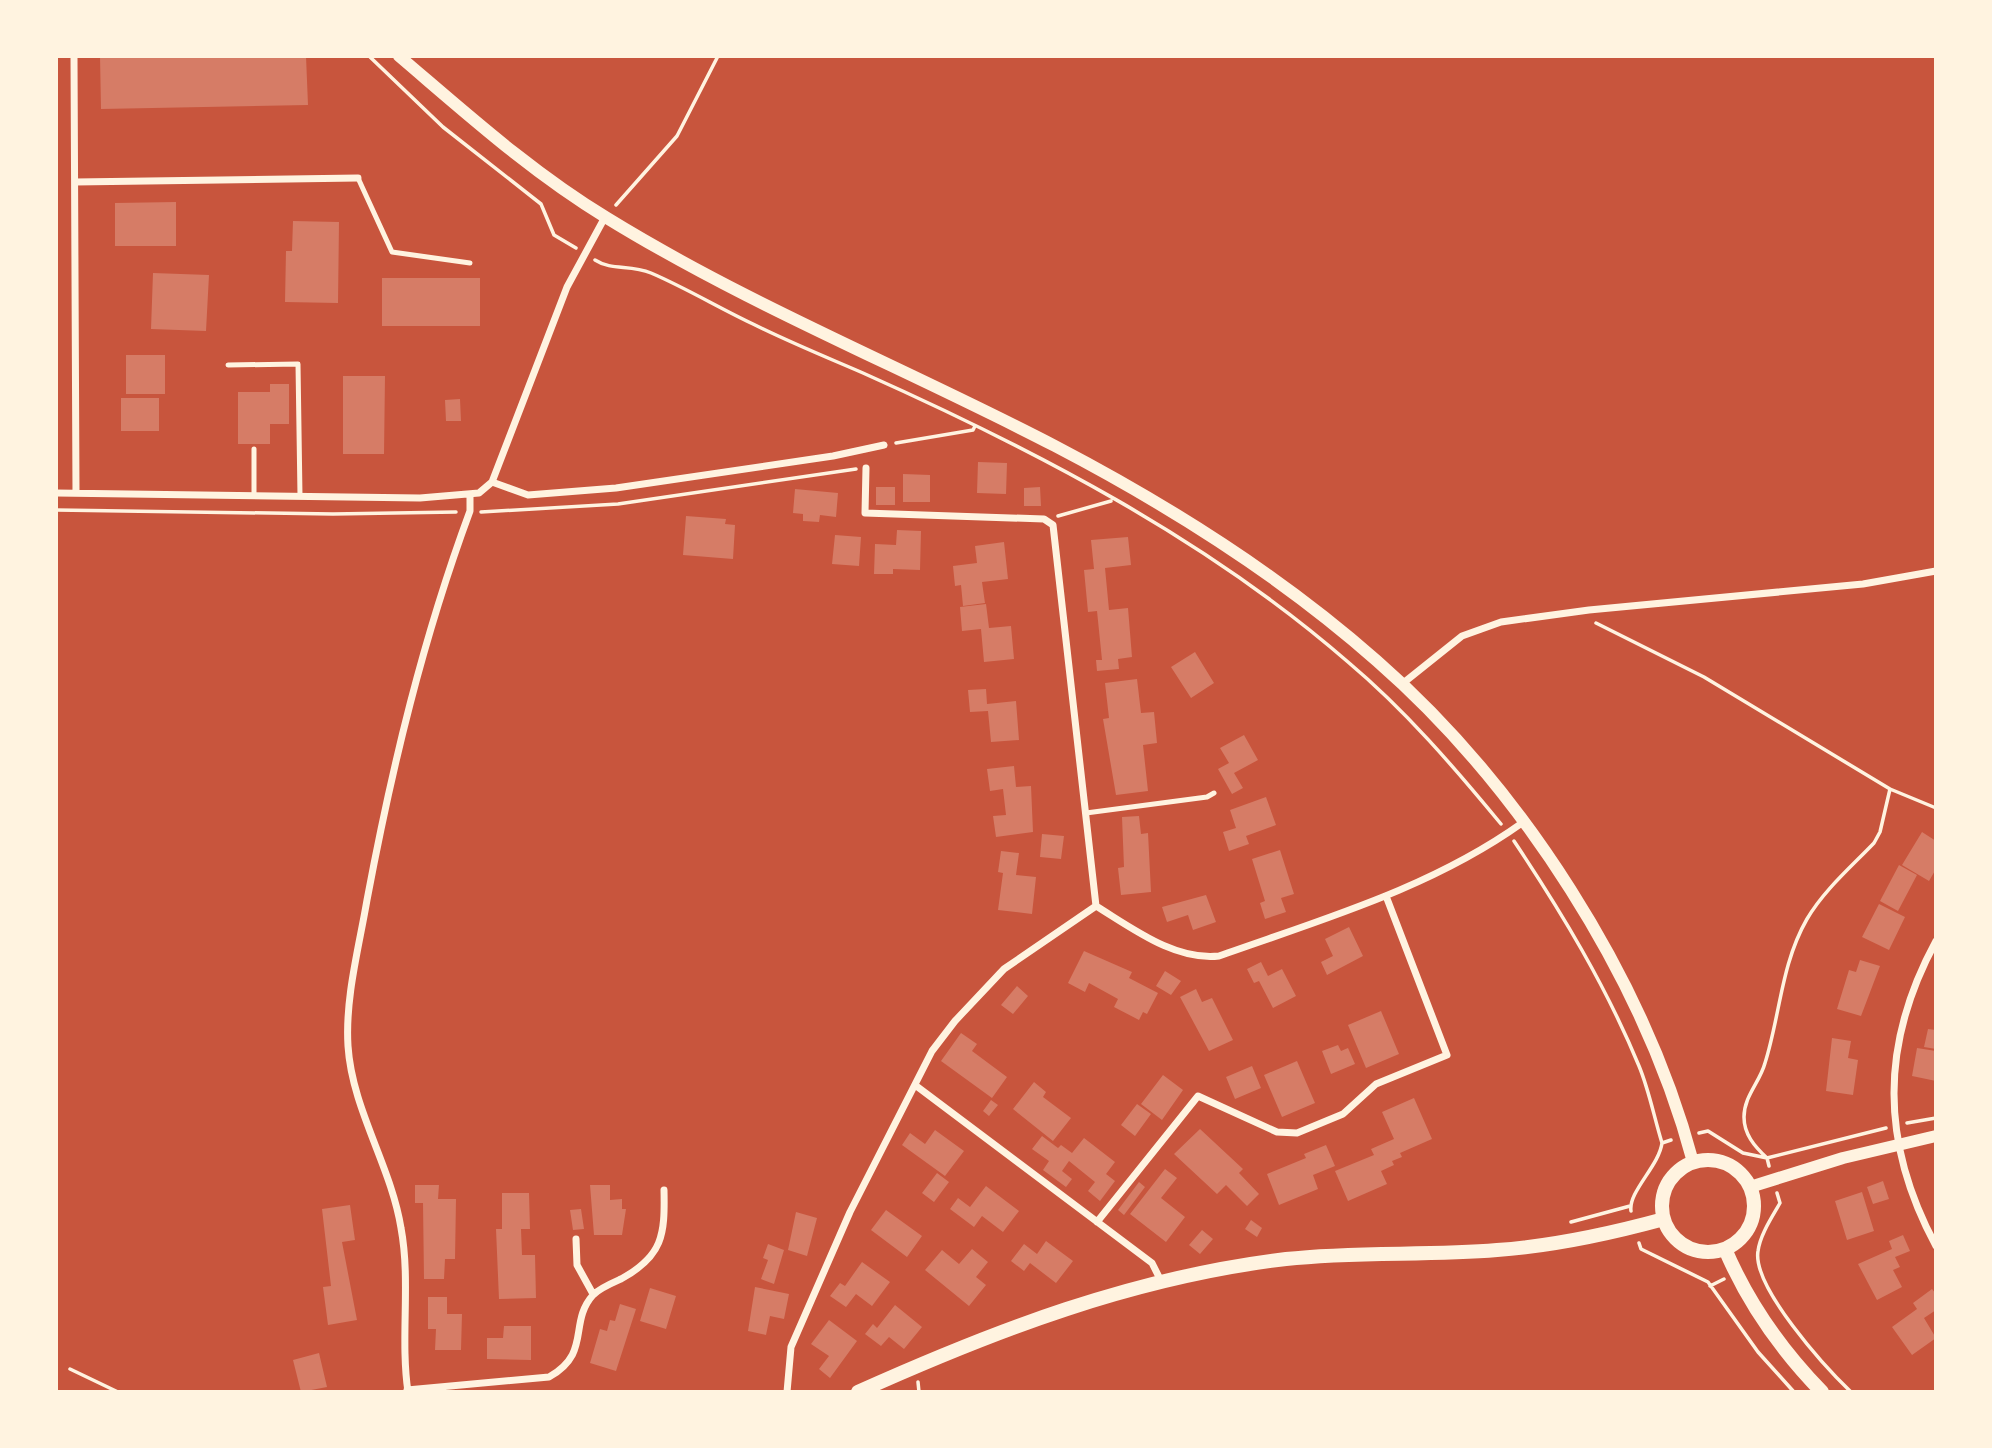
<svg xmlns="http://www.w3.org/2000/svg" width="1992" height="1448" viewBox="0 0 1992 1448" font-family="'Roboto Condensed',sans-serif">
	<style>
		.building { fill: #d67c66 }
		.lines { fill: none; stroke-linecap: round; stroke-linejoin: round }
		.path { stroke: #fff3e0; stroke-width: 3.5 }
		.service { stroke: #fff3e0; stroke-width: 5 }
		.minor { stroke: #fff3e0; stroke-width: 7 }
		.tertiary { stroke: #fff3e0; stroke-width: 12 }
		.secondary { stroke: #fff3e0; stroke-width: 14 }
	</style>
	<rect width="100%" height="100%" fill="#c8553d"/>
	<path class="building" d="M100 56H306L308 105 101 109Z
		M176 202V246H115V203Z
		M293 221 339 222 338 303 285 302 286 251H292Z
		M153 273 209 275 206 331 151 329Z
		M382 278H480V326H382Z
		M126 355H165V394H126Z
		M343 376H385L384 454H343Z
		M270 384H289V424H270V444H238V392H270Z
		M121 398H159V431H121Z
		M460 399 461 421H446L445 400Z
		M978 462 1007 463 1006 494 977 493Z
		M903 474 930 475V502H903Z
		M876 487H895V505H876Z
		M1040 487 1041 506H1024V488Z
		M795 489 838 493 836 517 820 515 819 522 803 521V514L793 513Z
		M686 516 726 519 725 524 735 525 733 559 683 555Z
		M897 530 921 531 920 570 893 569V574H874L875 544 896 545Z
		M835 535 861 537 859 566 832 564Z
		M1128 537 1131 565 1105 568 1109 610 1128 608 1132 657 1118 659 1119 669 1097 671 1096 660H1102L1097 611 1088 612 1084 570 1094 569 1091 540Z
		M1004 542 1008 579 982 582 985 603 963 606 961 585 955 586 953 566 977 563 975 546Z
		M986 604 989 628 1011 626 1014 659 984 662 981 629 962 631 960 607Z
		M1195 652 1214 683 1191 698 1171 667Z
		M1137 679 1141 713 1154 712 1157 743 1143 745 1148 791 1116 795 1103 719 1109 718 1105 683Z
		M986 689 987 704 1016 701 1019 740 991 742 988 711 970 712 968 690Z
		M1244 735 1258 760 1234 773 1243 788 1232 794 1218 769 1229 763 1220 748Z
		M1014 766 1016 787 1031 786 1033 832 996 837 993 816 1006 815 1003 789 990 791 987 769Z
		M1266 797 1276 825 1246 836 1249 844 1229 851 1223 832 1236 828 1230 810Z
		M1139 816 1141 834 1148 833 1151 892 1121 895 1118 868 1124 867 1122 817Z
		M1922 832 1936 841V869L1929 881 1902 865Z
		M1042 834 1064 836 1061 859 1040 857Z
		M1280 850 1294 894 1281 898 1286 912 1265 919 1260 903 1265 901 1252 859Z
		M1001 851 1019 853 1016 875 1036 877 1032 914 998 910 1003 873 998 872Z
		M1899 865 1917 875 1898 911 1880 901Z
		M1206 895 1216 922 1193 930 1188 915 1167 922 1162 907Z
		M1879 904 1905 917 1889 950 1862 937Z
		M1349 927 1363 956 1327 975 1321 962 1333 956 1325 939Z
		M1084 951 1132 972 1129 978 1158 993 1147 1014 1143 1012 1139 1020 1114 1007 1118 999 1089 983 1085 992 1068 983Z
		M1860 960 1880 966 1861 1016 1837 1009 1849 970 1856 972Z
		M1261 962 1268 976 1282 969 1296 996 1273 1008 1259 981 1254 983 1247 969Z
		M1165 971 1181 981 1171 995 1156 986Z
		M1017 986 1028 996 1013 1014 1001 1005Z
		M1196 989 1202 1002 1212 998 1233 1040 1209 1051 1180 997Z
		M1381 1011 1399 1054 1366 1068 1348 1025Z
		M1928 1029 1936 1030V1049L1924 1047Z
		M961 1033 977 1044 972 1051 1007 1077 992 1098 941 1061Z
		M1832 1038 1851 1041 1848 1058 1858 1060 1853 1095 1826 1091Z
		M1338 1045 1341 1051 1348 1048 1355 1064 1331 1074 1322 1051Z
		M1917 1048 1936 1051V1081L1912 1076Z
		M1297 1061 1315 1103 1282 1117 1264 1075Z
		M1252 1066 1261 1088 1235 1099 1226 1077Z
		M1163 1075 1183 1090 1162 1120 1141 1104Z
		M1034 1082 1046 1092 1043 1097 1071 1118 1053 1141 1013 1109Z
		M1414 1098 1432 1139 1400 1153 1402 1157 1392 1161 1394 1165 1381 1171 1387 1184 1348 1201 1335 1171 1374 1155 1371 1149 1394 1139 1382 1112Z
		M991 1100 998 1105 989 1116 983 1111Z
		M1137 1104 1151 1114 1135 1136 1121 1125Z
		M1200 1129 1243 1169 1239 1173 1259 1194 1247 1206 1226 1185 1217 1194 1174 1154Z
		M935 1130 964 1151 945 1176 902 1145 910 1133 925 1144Z
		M1042 1136 1058 1148 1061 1145 1072 1153 1084 1138 1115 1162 1106 1174 1115 1181 1100 1201 1088 1191 1095 1182 1069 1161 1062 1171 1072 1179 1066 1187 1043 1170 1049 1161 1032 1149Z
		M1326 1145 1335 1166 1313 1175 1318 1189 1279 1205 1267 1174 1306 1158 1304 1154Z
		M1165 1169 1177 1178 1161 1198 1185 1217 1166 1242 1130 1214Z
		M937 1173 949 1182 934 1202 922 1193Z
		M1883 1181 1889 1199 1873 1204 1867 1187Z
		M1139 1182 1145 1187 1124 1215 1118 1210Z
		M415 1185H439L438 1199H456L455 1259H445L444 1279H424L423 1203H415Z
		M590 1185H610V1200L622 1199V1209H626L622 1235H594Z
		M986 1186 1019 1211 1003 1232 982 1216 974 1227 950 1209 958 1198 970 1207Z
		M1862 1192 1874 1231 1847 1240 1835 1201Z
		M502 1193H529L530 1229H521L522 1255H535L536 1298 499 1299 496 1229H502Z
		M350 1205 355 1240 342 1242 357 1320 328 1325 323 1287 331 1286 322 1209Z
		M581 1209 584 1229 573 1230 570 1210Z
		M886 1210 922 1236 907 1257 871 1230Z
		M796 1212 817 1218 807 1256 788 1250Z
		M1251 1220 1262 1228 1257 1237 1245 1229Z
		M1202 1230 1213 1239 1200 1254 1189 1245Z
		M1903 1235 1910 1251 1895 1257 1900 1267 1893 1270 1902 1287 1877 1300 1858 1264 1892 1249 1889 1241Z
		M1046 1241 1073 1261 1056 1283 1030 1263 1024 1271 1011 1261 1024 1244 1037 1254Z
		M768 1244 784 1250 774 1284 761 1279 768 1260 763 1258Z
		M972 1249 988 1262 976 1277 986 1285 969 1306 925 1270 942 1250 959 1264Z
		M862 1262 890 1282 872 1306 856 1294 846 1307 830 1296 840 1283 845 1286Z
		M755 1287 789 1294 784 1319 770 1316 766 1335 748 1331Z
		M650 1288 676 1296 666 1329 640 1321Z
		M1932 1289 1936 1294V1310L1924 1318 1936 1338 1912 1355 1892 1327 1917 1309 1913 1303Z
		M428 1297H447V1314H462L461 1350H435L436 1329H428Z
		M620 1304 636 1309 616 1371 590 1363 600 1329 607 1331 610 1320 615 1321Z
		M895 1305 922 1327 904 1349 889 1337 881 1346 865 1334 873 1324 877 1328Z
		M829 1320 857 1341 830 1378 819 1369 829 1356 811 1344Z
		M504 1326H531V1360L487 1359V1338H503Z
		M319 1353 327 1387 301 1392 293 1360Z"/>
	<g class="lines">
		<path class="path" d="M369 56 443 127 541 204 554 235 576 248
			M616 205 677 136 718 56
			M595 260C612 271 630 264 651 273 686 288 719 308 753 324 789 342 826 357 863 373 1033 449 1207 539 1348 662 1405 710 1454 767 1501 824
			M896 443 973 430 975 426
			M56 510 333 514 456 512
			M481 512 618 504 856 469
			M1058 516 1111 501
			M1596 623 1704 677 1890 789 1880 832 1874 843C1851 867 1824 890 1807 919 1781 964 1780 1016 1765 1063 1760 1082 1744 1096 1744 1117 1744 1134 1754 1146 1767 1158L1886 1128
			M1890 789 1936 808
			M1514 841C1562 913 1606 986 1639 1066 1649 1090 1654 1117 1662 1143
			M1907 1123 1936 1118
			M1699 1133 1708 1131 1743 1153 1767 1158 1769 1166
			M1777 1193 1780 1203C1772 1217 1760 1235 1758 1251 1752 1287 1826 1368 1851 1392
			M1631 1211C1628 1192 1659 1166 1662 1143L1671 1140
			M1571 1222 1630 1206
			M1639 1243 1641 1249 1708 1282 1758 1352 1794 1392
			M1710 1286 1724 1279
			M70 1369 118 1392
			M918 1382 919 1392"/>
		<path class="service" d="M358 178 392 252 470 263
			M228 365 298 364 300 496
			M254 496V449
			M1086 813 1207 797 1214 793"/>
		<path class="minor" d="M74 56 76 493
			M75 182 358 178
			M866 468 865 513 1044 519 1053 525 1096 906
			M492 482 528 495 616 488 833 456 884 445
			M56 493 420 498 479 493 492 482 567 287 605 217
			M1402 684 1462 636 1501 622 1589 610 1863 584 1936 571
			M1936 941C1880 1044 1880 1142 1936 1246
			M915 1085 1152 1263 1161 1281
			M1097 1222 1198 1096 1277 1132 1297 1133 1343 1114 1376 1084 1447 1055 1386 896
			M576 1239 577 1265 593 1294
			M407 1390 549 1377C592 1353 568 1323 593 1295 600 1288 612 1283 621 1279 663 1256 665 1235 664 1190
			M408 1392C400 1338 411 1282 401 1228 391 1166 352 1109 348 1046 345 998 359 947 367 900 392 767 423 638 470 511V495
			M787 1392 791 1347 850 1212 932 1051 955 1021 1004 969 1096 906C1132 928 1175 961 1219 956 1323 919 1431 888 1522 823"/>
		<path class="tertiary" d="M399 56C466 113 531 172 607 218 750 306 907 369 1055 446 1170 506 1281 576 1377 661 1521 787 1644 978 1693 1162
			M1750 1187 1843 1158 1936 1136"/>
		<path class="secondary" d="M1662 1206a46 46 0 1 1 92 0a46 46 0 1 1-92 0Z
			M1725 1249C1748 1303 1781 1350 1822 1392
			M858 1392C996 1330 1134 1277 1286 1259 1356 1251 1427 1256 1497 1250 1554 1246 1609 1234 1664 1219"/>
	</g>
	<rect width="1992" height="1448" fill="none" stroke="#fff3e0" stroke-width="116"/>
</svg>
